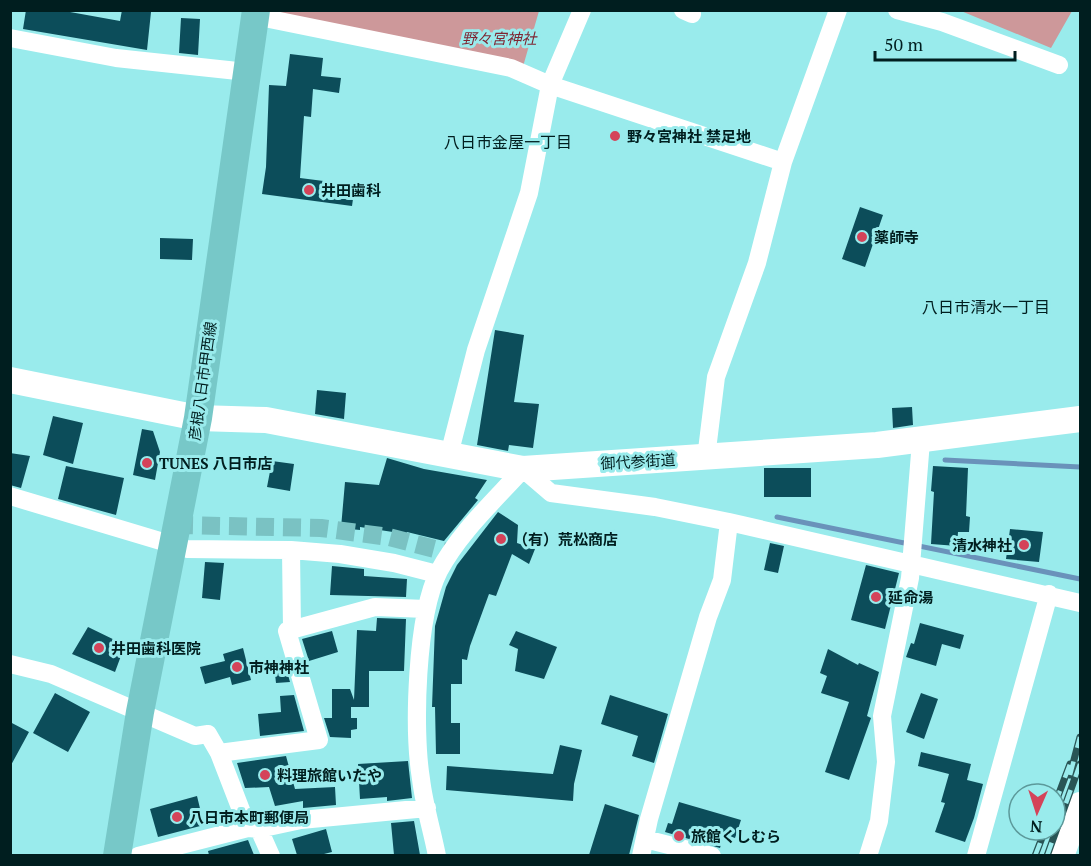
<svg xmlns="http://www.w3.org/2000/svg" width="1091" height="866" viewBox="0 0 1091 866" font-family="'PT Serif','Noto Sans JP',serif">
	<style>
		.green { fill: #cd989a }
		.lines { fill: none; stroke-linecap: round; stroke-linejoin: round }
		.stream { stroke: #6a92ba; stroke-width: 5 }
		.building { fill: #0c4d5a }
		.street-tunnel { stroke: #7ac2c3; stroke-width: 18; stroke-dasharray: 18 9; stroke-linecap: butt }
		.street { stroke: #fff; stroke-width: 18 }
		.secondary { stroke: #fff; stroke-width: 26 }
		.primary { stroke: #77c8c8; stroke-width: 28 }
		.rail-casing { stroke: #295556; stroke-width: 7 }
		.rail { stroke: #99ebec; stroke-width: 4.5; stroke-dasharray: 14; stroke-linecap: butt }
		.poi-dot { fill: #d44359; stroke: #99ebec; stroke-width: 2 }
		.labels { text-anchor: middle; dominant-baseline: central; stroke-width: 6; stroke-linejoin: round; paint-order: stroke }
		.park-label { font-size: 15px; font-style: italic; fill: #7f2532; stroke: #99ebec }
		.poi-label { font-size: 15px; font-weight: bold; fill: #001e1f; stroke: #99ebec; text-anchor: start }
		.street-label { font-size: 15px; fill: #001e1f; stroke: #99ebec }
		.neighbourhood-label { font-size: 16px; fill: #001e1f; stroke: #99ebec }
	</style>
	<rect width="100%" height="100%" fill="#99ebec"/>
	<path class="green" d="M269 10 539 11 522 70Z
		M961 11H1072L1051 48Z"/>
	<g class="lines">
		<path class="stream" d="M945 460 1080 467
			M777 517 1080 579"/>
	</g>
	<path class="building" d="M26 10H59L120 21 122 10 151 12 147 50 23 29Z
		M181 18 200 19 198 55 179 53Z
		M290 54 323 58 321 76 341 78 339 93 313 89 311 117 304 116 300 178 355 185 352 206 262 194 266 167 269 85 286 86Z
		M860 207 883 215 865 267 842 259Z
		M160 238 193 239 192 260 160 259Z
		M495 330 524 335 514 402 539 404 533 448 509 445 508 451 477 445Z
		M317 390 346 393 344 419 315 414Z
		M912 407 913 425 893 428 892 408Z
		M53 416 83 423 73 464 43 455Z
		M142 429 153 431 160 452 155 480 133 475Z
		M10 453 30 456 21 488 10 485Z
		M387 458 424 469 487 480 475 498 478 500 444 541 407 532 406 534 360 527V530L341 528 345 482 379 485Z
		M272 461 294 464 290 491 267 487Z
		M66 466 124 478 116 515 58 499Z
		M933 466 968 468 966 516 970 517 969 532H958L957 546 931 544 934 492 931 491Z
		M764 468H811V497H764Z
		M498 512 518 525 517 543 535 549 529 564 512 554 496 596 489 594 470 646 467 660 462 659V684H451V723H460V754H436L435 707H432L435 626 446 587 457 565Z
		M1010 529 1043 532 1039 562 1006 559Z
		M770 543 784 546 778 573 764 570Z
		M205 562 224 563 220 600 202 598Z
		M866 565 899 573 885 629 851 620Z
		M332 566 364 569V576L407 579 406 597 330 595Z
		M377 618 406 619 404 671H369V707H351V718H357V729L351 730V738L330 737 324 718H332V689H350L354 700 357 630 376 631Z
		M920 623 964 635 960 649 942 644 936 666 906 657 911 643 914 644Z
		M88 627 125 645 115 672 72 654Z
		M332 631 338 652 309 661 302 639Z
		M516 631 557 647 544 679 515 671 518 649 509 645Z
		M243 648 251 680 232 685 230 677 205 684 200 667 225 661 223 654Z
		M828 649 858 665 859 663 879 672 867 716 871 718 849 780 825 772 849 702 821 693 827 676 820 673Z
		M285 664 290 682 276 683 274 665Z
		M55 693 90 712 68 752 33 733Z
		M921 693 938 699 924 739 906 732Z
		M294 695 304 731 260 736 258 714 281 712 280 696Z
		M610 695 668 714 654 763 632 756 638 736 601 724Z
		M10 722 29 732 10 767Z
		M560 745 582 750 574 784 573 801 446 790 447 766 553 774Z
		M921 752 971 764 967 780 983 784 974 818 965 842 935 832 945 803 941 802 949 774 918 766Z
		M286 756 295 789 335 787 336 805 303 808V801L275 806 269 787 245 788 237 763Z
		M408 761 412 798 387 801V797L360 799 358 764Z
		M197 796 204 825 158 837 150 809Z
		M679 802 741 820 735 838 724 834 720 848 665 832 668 823 672 824Z
		M605 804 639 815 629 855H589Z
		M414 821 420 855H394L391 823Z
		M326 829 332 852 320 855H297L292 839Z
		M248 840 254 855H209L208 851Z"/>
	<g class="lines">
		<path class="street-tunnel" d="M175 525 321 528 389 537 450 553"/>
		<path class="street" d="M683 10 692 14
			M897 10 942 22 1059 65
			M255 16 511 68 550 85 783 162
			M10 38 116 58 247 72
			M449 455 476 350 529 193 550 85 582 10
			M706 458 716 377 757 263 783 162 838 10
			M10 496 187 549 291 550 340 554 394 563 437 574
			M291 550 292 630
			M10 664 51 674 195 736 208 734 219 753 248 828
			M219 753 319 740 287 631 375 607 426 609
			M259 829 271 856
			M645 839 712 856
			M138 856 248 828 259 829 301 820 427 808
			M437 856C432 830 424 805 421 779 413 730 416 616 439 571 459 533 494 501 523 469L551 493 655 507 729 522 1080 603
			M641 856 649 819 708 617 722 580 729 522
			M868 856 879 821 886 762 882 716 910 578 921 441
			M976 856 1049 594"/>
		<path class="secondary" d="M10 380 198 418 266 420 523 469 877 445 1080 419
			M1061 856 1080 805"/>
		<path class="primary" d="M117 856 140 712 198 418 256 10"/>
		<defs>
			<path id="rail" d="M1070 775 1080 737
				M1055 804 1070 764
				M1035 856 1045 830
				M1047 856 1080 764"/>
		</defs>
		<use href="#rail" class="rail-casing"/>
		<use href="#rail" class="rail"/>
	</g>
	<g class="poi-dot">
		<circle cx="615" cy="136" r="6"/>
		<circle cx="309" cy="190" r="6"/>
		<circle cx="862" cy="237" r="6"/>
		<circle cx="147" cy="463" r="6"/>
		<circle cx="501" cy="539" r="6"/>
		<circle cx="1024" cy="545" r="6"/>
		<circle cx="876" cy="597" r="6"/>
		<circle cx="99" cy="648" r="6"/>
		<circle cx="237" cy="667" r="6"/>
		<circle cx="265" cy="775" r="6"/>
		<circle cx="177" cy="817" r="6"/>
		<circle cx="679" cy="836" r="6"/>
	</g>
	<g class="labels">
		<g class="park-label">
			<text x="499" y="38">野々宮神社</text>
		</g>
		<g class="poi-label">
			<text x="627" y="136">野々宮神社 禁足地</text>
			<text x="321" y="190">井田歯科</text>
			<text x="874" y="237">薬師寺</text>
			<text x="159" y="463">TUNES 八日市店</text>
			<text x="513" y="539">（有）荒松商店</text>
			<text x="1012" y="545" text-anchor="end">清水神社</text>
			<text x="888" y="597">延命湯</text>
			<text x="111" y="648">井田歯科医院</text>
			<text x="249" y="667">市神神社</text>
			<text x="277" y="775">料理旅館いたや</text>
			<text x="189" y="817">八日市本町郵便局</text>
			<text x="691" y="836">旅館くしむら</text>
		</g>
		<g class="street-label">
			<text transform="translate(202 381) rotate(-82)">彦根八日市甲西線</text>
			<text transform="translate(638 461) rotate(-3)">御代参街道</text>
		</g>
		<g class="neighbourhood-label">
			<text x="508" y="142">八日市金屋一丁目</text>
			<text x="986" y="307">八日市清水一丁目</text>
		</g>
	</g>
	<rect width="1091" height="866" fill="none" stroke="#001e1f" stroke-width="24"/>
	<g transform="translate(1037 812) rotate(183)"><circle r="28" fill="#99ebec" stroke="#5c999a" stroke-width="1.5"/>
	<path d="M0-4.5L10 22L0 15L-10 22Z" fill="#d44359"/>
	<text y="-9" font-size="16" font-weight="bold" text-anchor="middle" fill="#001e1f">N</text>
	</g>
	<path d="M875 51v9h140v-9" fill="none" stroke="#001e1f" stroke-width="3"/>
	<text x="884" y="51" font-size="18" fill="#001e1f" stroke="#99ebec" stroke-width="4.5" paint-order="stroke">50 m</text>
</svg>
